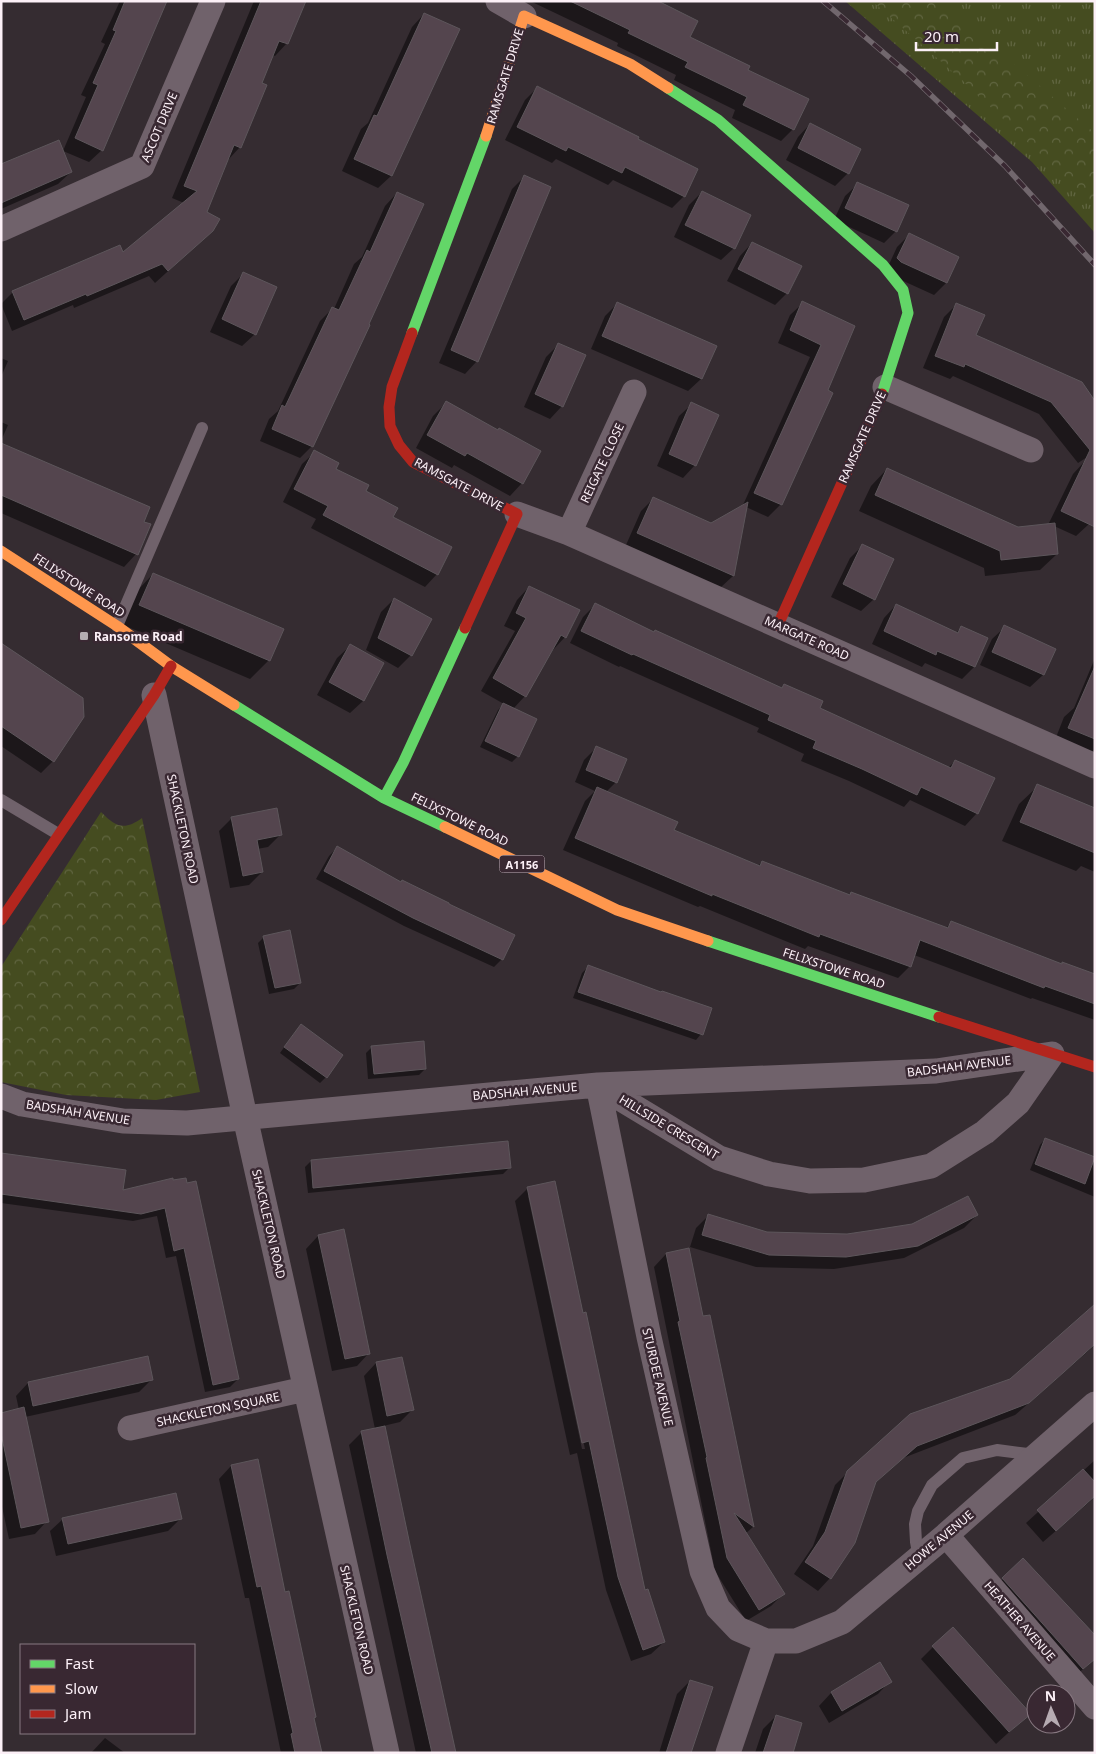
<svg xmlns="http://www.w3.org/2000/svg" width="1096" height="1754" viewBox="0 0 1096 1754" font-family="'Noto Sans',sans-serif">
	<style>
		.grass { fill: url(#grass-tufts) }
		.forest { fill: url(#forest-crowns) }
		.shadow { fill: #0007; fill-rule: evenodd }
		.building { fill: #54454e; stroke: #5d565b }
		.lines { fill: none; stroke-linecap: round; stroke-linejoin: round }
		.lane { stroke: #70626b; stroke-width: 12 }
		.street { stroke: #70626b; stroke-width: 25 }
		.fast { stroke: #63d668; stroke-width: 11 }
		.slow { stroke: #ff974d; stroke-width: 11 }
		.jam { stroke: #b3261e; stroke-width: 11 }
		.rail-casing { stroke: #71676d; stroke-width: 5.5 }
		.rail { stroke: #392832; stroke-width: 4; stroke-dasharray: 11; stroke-linecap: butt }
		.poi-dot { fill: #b6abb2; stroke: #392832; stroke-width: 2 }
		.labels { text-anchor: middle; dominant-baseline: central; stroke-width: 5; stroke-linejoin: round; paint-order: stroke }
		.shield { fill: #392832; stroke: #c2b4bc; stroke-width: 1 }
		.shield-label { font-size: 11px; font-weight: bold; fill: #fcf0f7 }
		.street-label { font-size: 12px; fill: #fcf0f7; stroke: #392832 }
		.poi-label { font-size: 12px; font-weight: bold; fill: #fcf0f7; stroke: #392832; text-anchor: start }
	</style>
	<defs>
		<pattern id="grass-tufts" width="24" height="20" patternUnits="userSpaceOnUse" patternTransform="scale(1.25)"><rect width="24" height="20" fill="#454c20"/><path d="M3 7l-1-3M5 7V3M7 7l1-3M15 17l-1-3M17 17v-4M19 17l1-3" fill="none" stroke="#616641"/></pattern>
		<pattern id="forest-crowns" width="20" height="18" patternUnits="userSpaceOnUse" patternTransform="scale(1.25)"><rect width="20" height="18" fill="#454c20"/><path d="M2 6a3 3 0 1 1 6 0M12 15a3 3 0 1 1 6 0" fill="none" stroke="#616641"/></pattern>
	</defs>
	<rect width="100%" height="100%" fill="#352c31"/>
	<path class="grass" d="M845 1H1095V233L1032 162Z"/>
	<path class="forest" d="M872 1H941L1090 129 1095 133V206L962 80Z
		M101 812C116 827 124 831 142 818L200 1092 156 1100 66 1095 1 1082V967Z"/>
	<path class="shadow" d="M120 1H156L102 150 89 162 63 151 86 97 81 95 105 44 101 42Z
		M254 1H305L287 43 275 56 272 55 260 84 240 147 228 160 205 213 199 243 155 283 149 276 74 308 73 305 12 331 1 304 13 292 122 254 184 203 172 198ZM273 39 283 41V43Z
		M530 1H655L689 37 746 70 793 129 781 141 732 118 735 110 674 80 676 75 617 46 618 43Z
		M424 14 458 30 391 176 378 188 342 171 361 129 368 123 412 27Z
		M537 88 684 196 672 208 613 180 608 185 556 159 552 163 505 140 525 100Z
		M810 124 848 173 835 186 786 160 798 137Z
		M1 166 71 172 58 184 1 209Z
		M524 177 477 361 465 374 439 363 512 189Z
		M858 184 896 231 884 243 834 220 845 196Z
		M702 192 734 248 721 260 674 237 689 205Z
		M397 193 312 446 300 458 260 441 269 419 278 411 320 321 332 309H334L354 264 362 257 385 206Z
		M909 235 958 258 946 283 934 295 888 274 886 271 897 247Z
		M752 243 787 293 775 305 727 281 740 256Z
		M244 273 255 334 242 346 210 332 231 286Z
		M803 303 853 327 826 391 831 394 781 504 768 517 746 507 733 576 720 588 626 545 641 511 653 499 711 525 743 505 810 357 778 343 790 315Z
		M617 304 715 346 701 379 688 391 591 349 605 316Z
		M956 305 975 336 1081 383 1095 452 1078 463 1039 414 953 376 950 379 923 368 944 317Z
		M558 345 562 406 550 419 524 407 546 357Z
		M1 358 8 361 1 377Z
		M446 403 497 432 522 483 510 496 454 465 452 468 416 448 433 416Z
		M692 404 695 465 683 478 657 466 679 416Z
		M1 422 8 425 1 441Z
		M315 452 364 492 392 517 437 574 425 587 311 528 316 519 283 502 302 464Z
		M1 453 149 525 136 554 124 567 1 513Z
		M1085 461 1089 524 1076 536 1054 526 1057 554 1040 570 985 576 984 568 859 511 871 486 887 469 1018 528 1048 525 1073 474Z
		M863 545 874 599 861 611 831 597 850 558Z
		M153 574 269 660 250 679 121 624 135 593Z
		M529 587 565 637 553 650 525 696 513 709 518 756 512 762 480 747 498 710 504 704 481 691 515 631 504 626 517 600Z
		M394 599 411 655 398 668 366 650 381 612Z
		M595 605 653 633 781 689 784 685 818 709 948 768 955 761 977 813 965 826 910 800 904 807 849 781 801 761 804 754 757 732 759 728 620 666 619 667 570 643 583 617Z
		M896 605 956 633 961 628 986 638 974 667 962 679 925 663 922 667 872 644 884 618Z
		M1005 627 1054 649 1043 675 1030 687 980 665 992 639Z
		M1 644 53 761 41 773 1 746Z
		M350 646 383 663 363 701 350 713 317 695 337 658Z
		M1095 658V749L1085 758 1053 745 1064 717 1074 708Z
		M597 747 616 782 606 792 672 831 758 866 762 862 849 896 851 894 946 928 951 923 1061 965 1063 963 1095 975V1020L1032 998 1031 999 914 955 910 966 898 978 808 946 805 949 700 906 698 907 563 850 585 801 595 791 575 782 584 760Z
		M1038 786 1095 809V872L1081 866 1076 871 1002 841 1019 804Z
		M232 818 281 834 268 847 257 849 262 872 249 885 230 888 219 831Z
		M337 848 502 959 494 967 404 926 316 879 329 856Z
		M264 937 300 983 294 989 269 994 258 943Z
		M588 967 661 993 701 1034 696 1040 573 998 582 973Z
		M295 1032 326 1077 320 1083 280 1053Z
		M372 1047 425 1069 419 1075 368 1079 366 1053Z
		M1045 1139 1095 1158V1197L1030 1170 1040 1145Z
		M1 1154 121 1191 172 1180 238 1379 230 1387 205 1392 176 1256 166 1258 157 1216 133 1221 1 1203Z
		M311 1161 509 1168 503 1174 308 1193 305 1167Z
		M554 1182 582 1314H585L644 1591 647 1590 664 1642 651 1654 631 1661 606 1590 577 1453 570 1455 515 1201 528 1188ZM528 1196H530L585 1449H582Z
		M977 1215 964 1228 904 1258 834 1269 756 1267 690 1247 696 1228 708 1216 766 1233 847 1235Z
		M318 1236 369 1353 357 1366 332 1371 306 1249Z
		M666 1254 702 1318 709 1316 753 1527 745 1534 783 1594 771 1606 746 1621 715 1571 654 1267Z
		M1095 1306V1345L1015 1415 903 1458 874 1484 830 1578 818 1591 794 1574 813 1546 835 1485 848 1472 1010 1380Z
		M401 1358 412 1410 400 1422 383 1426 455 1753H416L349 1445 362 1432 375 1429 364 1376 376 1363Z
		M152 1379 139 1392 25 1417 47 1521 35 1534 9 1539 1 1502V1414L19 1410 16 1396 28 1383Z
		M1095 1460V1497L1043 1542 1026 1523Z
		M231 1466 284 1594 320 1753H281L249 1598H245L219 1479Z
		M63 1519H180L168 1531 56 1556 50 1531Z
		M1003 1579 1095 1658 1070 1681 991 1591Z
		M933 1647 1029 1714 996 1744 921 1659Z
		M879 1664 890 1681 878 1694 829 1723 819 1706 831 1693Z
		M690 1681V1753H659L677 1694Z
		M776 1716 791 1753H755L763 1729Z
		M105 1738 125 1753H91Z"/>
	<path class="building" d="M125 1H167L103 151 75 138 98 85 93 83 116 31 113 30Z
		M261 1H306L288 44 279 41 262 83 267 85 241 148 234 145 207 212 220 219 213 231 168 271 162 264 87 296 86 294 24 320 12 291 120 245 123 252 197 191 184 186Z
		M570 1H658L698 21 690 37 750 66 748 70 809 99 794 130 743 105 747 97 685 67 688 62 628 33 630 30Z
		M424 13 460 29 392 176 354 159 374 115 377 116Z
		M537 86 639 137 638 139 698 169 685 197 625 167 622 173 568 147 566 151 517 127Z
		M810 123 861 149 849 174 798 148Z
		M59 140 72 172 1 203V164Z
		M524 175 551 187 478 362 451 350Z
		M857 182 909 205 897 232 845 208Z
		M702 191 751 215 735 249 685 225Z
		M397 192 424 204 369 324 370 325 313 447 272 429 282 405 285 407 332 307 339 310 367 250 370 252Z
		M909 233 959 257 947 283 901 262 897 258Z
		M752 242 802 266 788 294 738 269Z
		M243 272 277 287 256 335 222 319Z
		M802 301 855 326 828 390 833 393 782 505 754 493 821 345 790 330Z
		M617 302 717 346 702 379 602 336Z
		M956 303 985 315 976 335 1082 382 1095 401V527L1061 511 1090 450 1051 402 965 364 964 367 935 356Z
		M558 343 586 355 563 407 535 394Z
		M446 401 498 430 499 428 541 451 523 484 467 453 465 456 427 435Z
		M691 402 719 415 696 466 669 454Z
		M1 443 150 507 144 522 151 524 138 555 1 495Z
		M314 450 339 463 336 469 369 485 366 491 398 508 393 517 452 547 438 575 323 515 328 506 294 489Z
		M887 468 1018 527 1055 523 1058 554 1001 560 1000 551 875 495Z
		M653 497 711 523 748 502 734 576 637 533Z
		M862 544 894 559 875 600 843 584Z
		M153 573 284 629 270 661 139 605Z
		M529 586 580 610 566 638 561 635 526 697 493 678 526 618 516 613Z
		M394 598 432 619 412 656 378 638Z
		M595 603 654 632 655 630 782 688 784 684 823 701 820 708 951 768 955 760 995 778 978 814 921 787 917 795 862 769 813 748 816 741 768 720 770 715 633 654 632 655 581 631Z
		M896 604 958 633 961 626 988 638 975 667 937 651 936 655 884 631Z
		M1004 625 1056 649 1044 675 992 652Z
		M1 643 83 698 84 717 54 762 1 726Z
		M350 644 384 663 364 701 329 682Z
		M1095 666V739L1068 728Z
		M503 703 537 719 519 757 485 741Z
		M596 746 627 759 617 783 586 770Z
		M1037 784 1095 808V853L1020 822Z
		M597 787 678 822 674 830 760 866 762 861 850 895 851 892 948 928 951 921 1062 964V962L1095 974V1004L1045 986 1044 988 920 940 911 967 820 934 819 937 712 894V896L575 838Z
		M277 808 282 835 257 840 263 872 243 876 231 817Z
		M337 846 401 882 402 880 449 903V904L515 935 503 960 413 918 324 871Z
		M290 930 301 983 275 988 263 936Z
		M588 965 661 992 662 991 712 1008 703 1035 578 992Z
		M301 1024 343 1055 327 1078 284 1047Z
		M424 1041 426 1069 374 1074 371 1046Z
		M1045 1138 1095 1157 1085 1184 1035 1164Z
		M508 1141 511 1168 313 1188 311 1160Z
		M1 1153 126 1170 123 1190 173 1178V1180L186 1178 187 1183 196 1181 239 1379 213 1385 184 1248 174 1251 165 1208 141 1214 1 1194Z
		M555 1181 583 1313 586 1312 645 1590 648 1589 665 1642 643 1650 618 1577 589 1441 582 1443 527 1187Z
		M968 1196 978 1215 918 1246 846 1257 769 1255 702 1235 708 1214 767 1232 847 1234 874 1230 912 1224Z
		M344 1229 370 1354 345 1359 318 1235Z
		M689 1248 703 1316 710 1315 754 1527 734 1513 785 1594 759 1610 727 1558 706 1458 707 1457 678 1322 680 1321 666 1253Z
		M1095 1304V1344L1064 1372 1029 1403 917 1446 876 1482 855 1543 831 1579 805 1562 825 1532 847 1471 910 1414 1010 1379Z
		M148 1356 153 1380 33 1406 28 1382Z
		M402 1357 414 1410 387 1416 376 1362Z
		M24 1407 49 1522 21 1528 1 1433V1413Z
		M385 1426 410 1545 456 1753H432L387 1555 361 1431Z
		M258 1459 285 1592 289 1591 316 1717 314 1718 322 1753H295L291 1734 293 1733 261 1586 257 1587 231 1465Z
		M1083 1469 1095 1482V1496L1056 1531 1037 1510Z
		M176 1493 182 1519 68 1544 62 1518Z
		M1023 1558 1095 1635V1659L1083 1669 1002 1578Z
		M953 1627 1031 1714 1009 1732 932 1646Z
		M880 1662 892 1682 842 1711 831 1692Z
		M690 1680 713 1687 691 1753H666Z
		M776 1715 802 1723 793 1753H763Z"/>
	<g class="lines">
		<path class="lane" d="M117 626 202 428
			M1 800 58 834
			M919 1558 916 1542 915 1524 918 1511 932 1485 963 1458 997 1450 1036 1455"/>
		<path class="street" d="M498 1 524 16
			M1 229 142 166 213 1
			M885 387 1031 450
			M517 514 569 533 1095 766
			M569 533 634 392
			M154 695 245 1117 387 1753
			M598 1085 649 1337 702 1571 718 1608 738 1629 766 1641H796L842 1622 946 1535 1095 1404
			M598 1085 719 1158 769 1174 810 1181 864 1180 931 1166 985 1132 1018 1103 1052 1054
			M1 1096 22 1104 123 1121 187 1123 598 1085 936 1071 1052 1054
			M130 1428 305 1389
			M946 1535 1095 1707
			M728 1753 766 1641"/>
		<path class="fast" d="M668 88 718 120 883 265 903 290 908 313 882 394
			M412 333 486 136
			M234 705 384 798 445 827
			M384 798 403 763 465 628
			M708 941 939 1017"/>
		<path class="slow" d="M486 136 524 16 630 64 668 88
			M1 551 117 626 171 666 234 705
			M445 827 617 910 708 941"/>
		<path class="jam" d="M412 333 392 387 389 407 390 426 399 445 413 462 517 514 465 628
			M778 625 882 394
			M1 920 154 695 171 666
			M939 1017 1095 1067"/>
		<defs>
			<path id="rail" d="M823 1 911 76 1005 166 1095 265"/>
		</defs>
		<use href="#rail" class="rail-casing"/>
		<use href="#rail" class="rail"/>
	</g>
	<rect class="poi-dot" x="79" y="631" width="10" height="10" rx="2.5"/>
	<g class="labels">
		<rect class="shield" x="499.5" y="855.5" width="45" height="17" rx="4"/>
		<g class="shield-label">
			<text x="522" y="864">A1156</text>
		</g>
		<g class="street-label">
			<text transform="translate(505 76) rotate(-73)">RAMSGATE DRIVE</text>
			<text transform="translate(159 127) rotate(-67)">ASCOT DRIVE</text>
			<text transform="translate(862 437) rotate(-66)">RAMSGATE DRIVE</text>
			<text transform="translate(602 463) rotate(-65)">REIGATE CLOSE</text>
			<text transform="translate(459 484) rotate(28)">RAMSGATE DRIVE</text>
			<text transform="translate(79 585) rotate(33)">FELIXSTOWE ROAD</text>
			<text transform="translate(807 638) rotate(24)">MARGATE ROAD</text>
			<text transform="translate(460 819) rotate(26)">FELIXSTOWE ROAD</text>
			<text transform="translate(183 829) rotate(78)">SHACKLETON ROAD</text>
			<text transform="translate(834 968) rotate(18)">FELIXSTOWE ROAD</text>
			<text transform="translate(959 1066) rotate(-7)">BADSHAH AVENUE</text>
			<text transform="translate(525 1091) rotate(-5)">BADSHAH AVENUE</text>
			<text transform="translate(78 1112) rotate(9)">BADSHAH AVENUE</text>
			<text transform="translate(669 1127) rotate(31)">HILLSIDE CRESCENT</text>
			<text transform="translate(269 1224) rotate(77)">SHACKLETON ROAD</text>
			<text transform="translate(658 1377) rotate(77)">STURDEE AVENUE</text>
			<text transform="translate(218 1409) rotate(-12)">SHACKLETON SQUARE</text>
			<text transform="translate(939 1540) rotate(-40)">HOWE AVENUE</text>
			<text transform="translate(357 1620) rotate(77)">SHACKLETON ROAD</text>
			<text transform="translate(1020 1621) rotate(49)">HEATHER AVENUE</text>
		</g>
		<g class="poi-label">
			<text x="94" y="636">Ransome Road</text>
		</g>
	</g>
	<rect width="1096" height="1754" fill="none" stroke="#fcf0f7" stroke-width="5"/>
	<rect x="20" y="1644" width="175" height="90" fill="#392832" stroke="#877881"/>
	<rect x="30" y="1660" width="25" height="8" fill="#63d668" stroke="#877881"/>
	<text x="65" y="1669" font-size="15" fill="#fcf0f7">Fast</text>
	<rect x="30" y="1685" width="25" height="8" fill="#ff974d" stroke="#877881"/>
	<text x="65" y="1694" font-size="15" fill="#fcf0f7">Slow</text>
	<rect x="30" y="1710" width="25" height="8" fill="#b3261e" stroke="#877881"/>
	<text x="65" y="1719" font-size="15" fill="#fcf0f7">Jam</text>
	<g transform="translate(1051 1709) rotate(358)"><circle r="24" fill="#392832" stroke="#877881"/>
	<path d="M0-4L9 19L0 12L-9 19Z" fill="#b6abb2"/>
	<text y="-8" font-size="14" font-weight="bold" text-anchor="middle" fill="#fcf0f7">N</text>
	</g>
	<path d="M916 42v8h81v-8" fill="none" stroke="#fcf0f7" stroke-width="2.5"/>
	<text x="924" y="42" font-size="15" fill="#fcf0f7" stroke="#392832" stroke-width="4" paint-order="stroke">20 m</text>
</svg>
